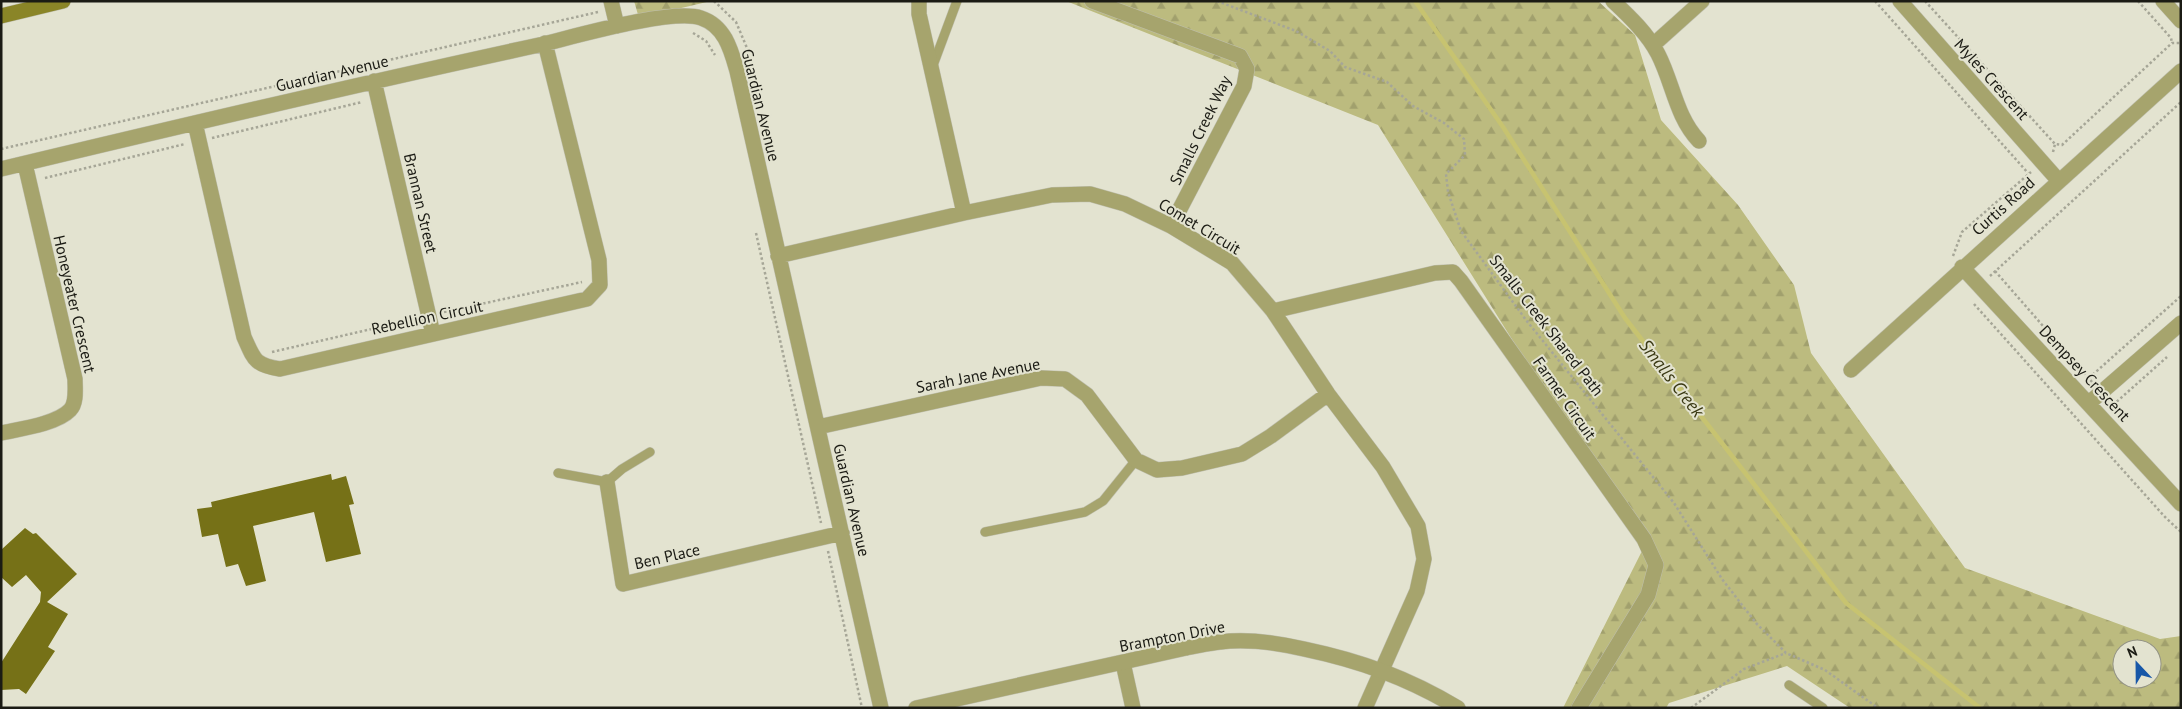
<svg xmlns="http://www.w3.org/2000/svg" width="2182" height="709" viewBox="0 0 2182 709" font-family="'PT Sans',sans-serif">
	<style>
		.forest { fill: url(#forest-firs); fill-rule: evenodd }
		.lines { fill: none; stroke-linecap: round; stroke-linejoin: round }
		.stream { stroke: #c7c370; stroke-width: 4.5 }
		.building { fill: #767117 }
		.service-casing { stroke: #bfbfae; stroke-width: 10 }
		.minor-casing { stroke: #bfbfae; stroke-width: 16 }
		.tertiary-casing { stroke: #bfbfae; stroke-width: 16 }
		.secondary-casing { stroke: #bfbfae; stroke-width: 16 }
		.path { stroke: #a6a697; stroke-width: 2.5; stroke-dasharray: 2.5 2.5; stroke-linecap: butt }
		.service { stroke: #a6a46d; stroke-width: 9 }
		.minor { stroke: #a6a46d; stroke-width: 15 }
		.tertiary { stroke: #a6a46d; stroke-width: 15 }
		.secondary { stroke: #8a8527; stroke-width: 15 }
		.labels { text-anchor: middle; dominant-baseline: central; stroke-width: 4; stroke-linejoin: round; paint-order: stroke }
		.street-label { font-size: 16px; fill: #1b1b14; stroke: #e3e3d0 }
		.water-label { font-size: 18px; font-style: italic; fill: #3a3914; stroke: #e3e3d0 }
	</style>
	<defs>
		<pattern id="forest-firs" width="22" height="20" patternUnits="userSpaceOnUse" patternTransform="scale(1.25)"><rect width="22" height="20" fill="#bcbb7f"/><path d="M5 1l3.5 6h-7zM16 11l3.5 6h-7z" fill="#a1a06d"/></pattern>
	</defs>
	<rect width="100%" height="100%" fill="#e3e3d0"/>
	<path class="forest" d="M634 1H711L639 18Z
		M1066 1H1598L1635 35 1661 120 1738 205 1794 285 1811 353 1965 568 2160 639 2181 636V708H1850L1787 666 1669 703 1666 708H1563L1643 549 1378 125ZM2122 649H2152V679H2122Z"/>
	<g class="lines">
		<path class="stream" d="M1415 1 1503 127 1625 318 1846 603 1980 708"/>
	</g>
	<path class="building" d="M331 474 332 480 346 476 354 504 349 505 361 554 326 562 314 512 253 526 266 581 246 586 238 564 226 567 218 534 202 537 197 509 212 507 211 502Z
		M25 528 33 534 36 533 77 574 47 602 68 614 48 647 55 651 26 694 19 689 1 690V663L40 602 41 592 26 575 12 587 1 577V550Z"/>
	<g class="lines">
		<defs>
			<path id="service" d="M932 68 957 1
				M558 473 607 482 622 469 650 452
				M985 532 1085 512 1103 501 1136 460
				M1789 685 1823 708"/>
			<path id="minor" d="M611 1 617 26
				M919 1V14L964 213
				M1092 1 1240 56 1247 69 1244 86 1171 226
				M1613 1C1629 16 1648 34 1658 54 1673 83 1676 117 1699 141
				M1900 1 2058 180
				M2163 1 2181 21
				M1653 45 1702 1
				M374 81 433 334
				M195 123 244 337C254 359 254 365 280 369L587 299 600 285 599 260 545 43
				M1 169C180 126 359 84 539 45 573 37 672 8 701 18 725 26 731 50 737 71L881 708
				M778 256 964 213 1052 195 1090 194 1125 204 1171 226 1232 263 1273 311 1328 394 1383 467 1418 526 1424 559 1417 591 1365 708
				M1962 267 2181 504
				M1273 311 1435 273 1453 272 1461 281 1644 539 1656 565 1648 595 1579 708
				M1851 370 2181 71
				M2089 403 2181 323
				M818 427 1041 378 1065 379 1087 395 1136 460 1157 470 1182 468 1242 454 1271 436 1328 394
				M1 433C19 429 57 424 70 410 77 403 75 389 75 379L25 164
				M607 482 623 584 842 533
				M1123 663 1133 708"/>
			<path id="tertiary" d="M916 708 1186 648C1198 646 1209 643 1220 642 1248 638 1278 643 1304 649 1361 661 1408 678 1458 708"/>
			<path id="secondary" d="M1 16 63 1"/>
		</defs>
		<use href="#service" class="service-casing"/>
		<use href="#minor" class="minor-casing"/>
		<use href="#tertiary" class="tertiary-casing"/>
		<use href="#secondary" class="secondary-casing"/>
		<path class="path" d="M714 1 736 22 747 48
			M1217 1 1296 31 1330 51 1345 67 1387 82 1413 106 1444 123 1464 139 1465 155 1446 174 1448 192 1461 231 1526 320 1674 503 1722 579 1756 623 1786 653 1825 670 1878 708
			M1875 1 2028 173
			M1925 1 2055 144
			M2138 1 2171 38 2172 43
			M693 33 706 41 715 55
			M212 138 362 102
			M1 149 598 12
			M2053 152 2055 144 2062 145 2172 43H2181
			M45 178 185 144
			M756 233 821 523
			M1953 256 1962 232 2031 172
			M1995 271 2092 382
			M1990 276 2181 102
			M1974 304 2165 517 2181 532
			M444 312 582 282
			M272 352 415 319
			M2089 378 2181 296
			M2111 403 2120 414
			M2113 405 2167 357
			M828 551 862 708
			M1691 708 1744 669 1786 653"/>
		<use href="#service" class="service"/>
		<use href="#minor" class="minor"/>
		<use href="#tertiary" class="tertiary"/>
		<use href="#secondary" class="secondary"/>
	</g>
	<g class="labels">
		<g class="street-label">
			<text transform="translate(332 73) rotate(-13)">Guardian Avenue</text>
			<text transform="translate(1992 79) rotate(48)">Myles Crescent</text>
			<text transform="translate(761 105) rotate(76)">Guardian Avenue</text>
			<text transform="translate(1200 130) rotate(-64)">Smalls Creek Way</text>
			<text transform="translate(421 203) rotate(77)">Brannan Street</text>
			<text transform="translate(2003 206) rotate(-42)">Curtis Road</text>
			<text transform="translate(1200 226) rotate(31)">Comet Circuit</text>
			<text transform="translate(75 304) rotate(77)">Honeyeater Crescent</text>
			<text transform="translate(427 317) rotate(-12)">Rebellion Circuit</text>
			<text transform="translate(1547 325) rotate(52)">Smalls Creek Shared Path</text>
			<text transform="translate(2085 373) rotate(47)">Dempsey Crescent</text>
			<text transform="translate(978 375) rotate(-11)">Sarah Jane Avenue</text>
			<text transform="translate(1565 398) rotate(55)">Farmer Circuit</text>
			<text transform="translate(852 500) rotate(77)">Guardian Avenue</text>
			<text transform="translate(667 556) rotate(-13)">Ben Place</text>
			<text transform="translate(1172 636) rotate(-11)">Brampton Drive</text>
		</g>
		<g class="water-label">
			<text transform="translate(1672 378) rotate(52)">Smalls Creek</text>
		</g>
	</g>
	<rect width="2182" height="709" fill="none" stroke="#1b1b14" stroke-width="5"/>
	<g transform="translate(2137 664) rotate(338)"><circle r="24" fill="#e3e3d0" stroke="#939385"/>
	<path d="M0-4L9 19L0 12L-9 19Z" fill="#1757a8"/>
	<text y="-8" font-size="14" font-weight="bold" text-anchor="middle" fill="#1b1b14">N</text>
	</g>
</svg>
